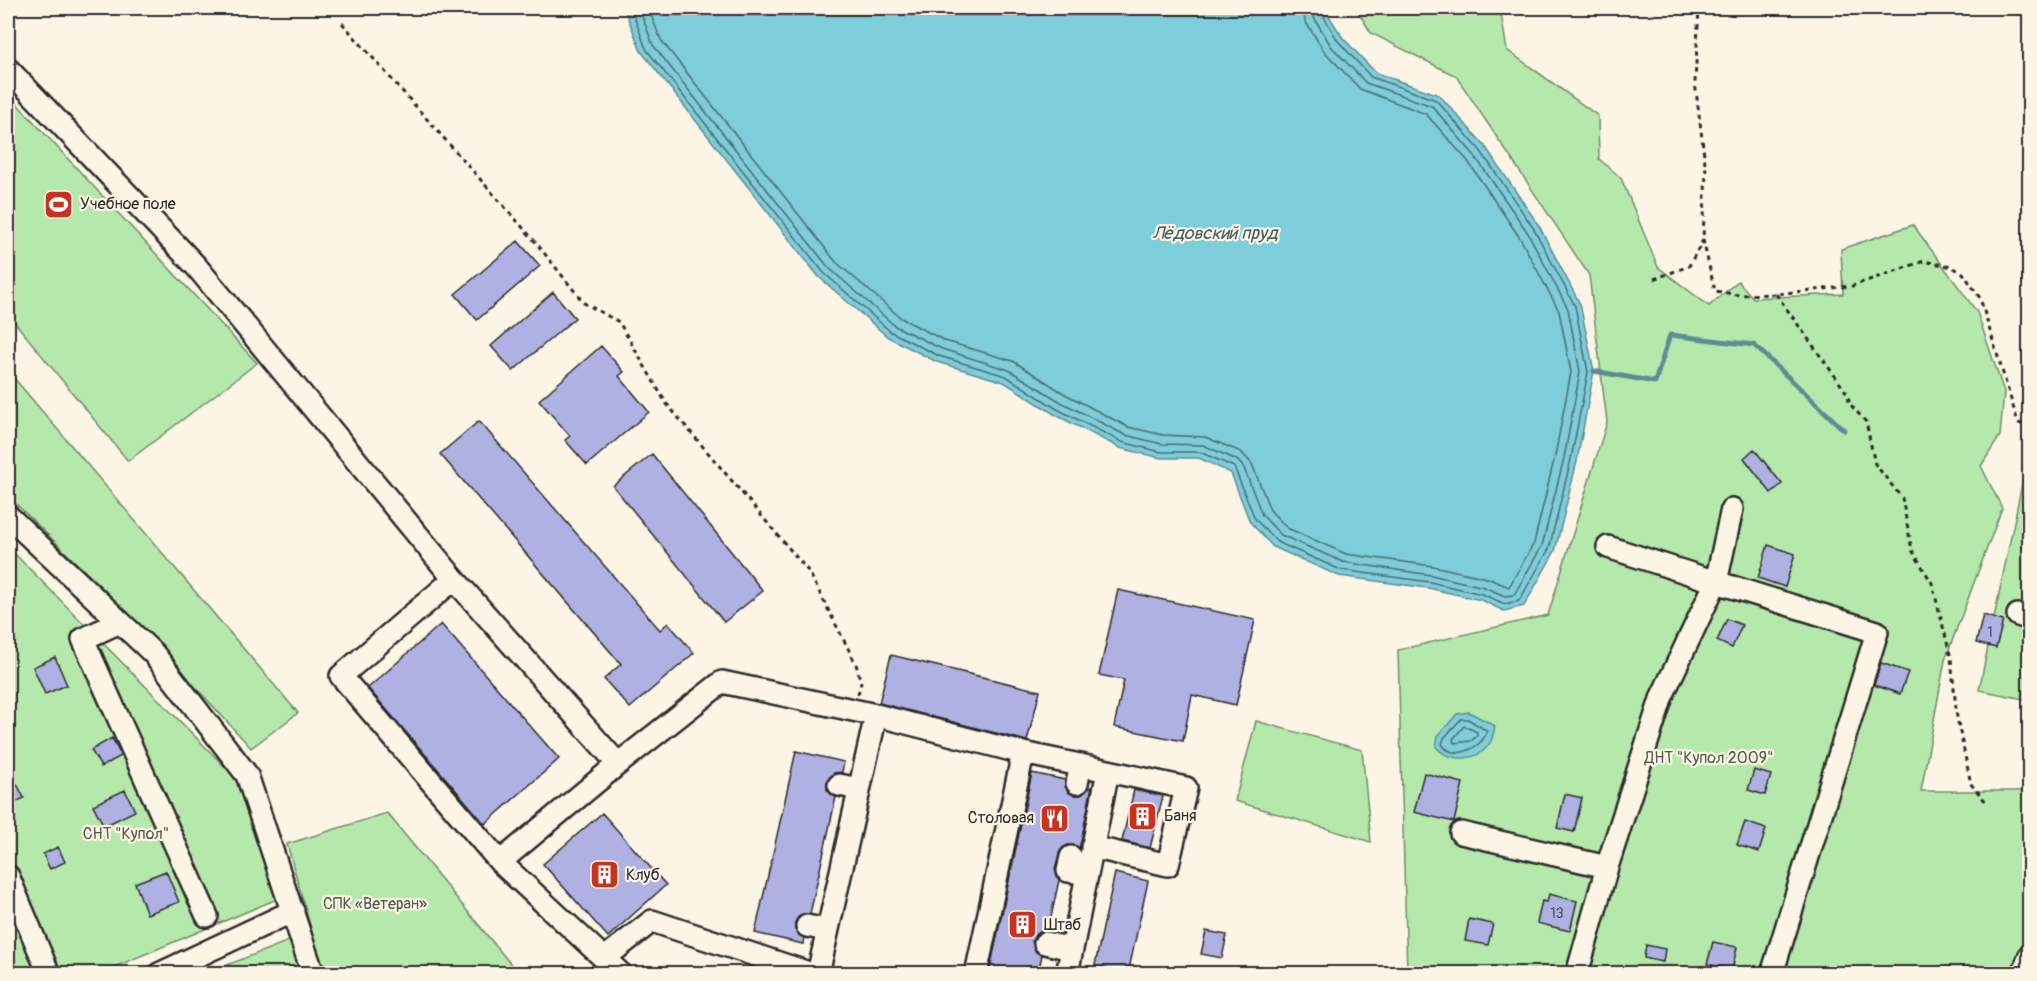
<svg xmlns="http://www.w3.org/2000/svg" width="2037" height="981" viewBox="0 0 2037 981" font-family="Pangolin,sans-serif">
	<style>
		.green { fill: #b5e9ab; stroke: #708a6b; stroke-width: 1.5 }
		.water { fill: #7ecdda; stroke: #5d8c94; stroke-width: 1.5 }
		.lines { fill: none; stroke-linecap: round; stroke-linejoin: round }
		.shore { stroke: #4c6c71; stroke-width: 1.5 }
		.stream { stroke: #5d8c94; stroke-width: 5 }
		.building { fill: #aeb1e2; stroke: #2b2b2b; stroke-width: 1.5 }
		.minor-casing { stroke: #2b2b2b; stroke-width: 26 }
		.path { stroke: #2b2b2b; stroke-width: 3; stroke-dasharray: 4.5 4.5; stroke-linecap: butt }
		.minor { stroke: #fcf5e5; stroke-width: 21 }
		.labels { text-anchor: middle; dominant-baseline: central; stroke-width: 4.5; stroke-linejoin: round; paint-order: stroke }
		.number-label { font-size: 14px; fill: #4c4c59 }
		.poi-label { font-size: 16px; fill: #2b2b2b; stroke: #fcf5e5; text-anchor: start }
		.park-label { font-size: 16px; fill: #4e5a4b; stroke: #fcf5e5 }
		.water-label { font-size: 18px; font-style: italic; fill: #445c60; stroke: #fcf5e5 }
	</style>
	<rect width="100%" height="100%" fill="#fcf5e5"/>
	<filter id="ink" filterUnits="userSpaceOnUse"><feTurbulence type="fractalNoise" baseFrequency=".0167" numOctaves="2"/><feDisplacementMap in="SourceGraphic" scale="12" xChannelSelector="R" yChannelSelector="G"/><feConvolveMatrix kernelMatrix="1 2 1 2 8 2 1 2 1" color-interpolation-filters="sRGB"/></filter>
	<g filter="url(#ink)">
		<path class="green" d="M1356 8H1500L1507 50 1598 116 1599 159 1621 178 1658 267 1709 306 1738 281 1753 298 1843 294 1841 249 1913 225 1977 312 2004 392 2000 436 1981 466 2002 508 1945 660 1921 791H2029V973H1407L1398 650 1548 615 1607 422 1589 275 1456 76 1371 33Z
			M8 94 257 363 128 461 8 314Z
			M8 371 298 713 251 748 133 618 8 496Z
			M2029 450V700L1979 690Z
			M8 547 236 778 277 899 100 973H8Z
			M1256 721 1362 750 1371 842 1235 801Z
			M387 813 518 973 204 974 312 932 287 844Z"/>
		<path class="water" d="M624 8H1324L1343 38 1376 73 1439 95 1485 146 1539 226 1580 304 1594 371 1577 461 1555 551 1524 606 1504 611 1481 600 1428 588 1339 576 1273 547 1250 522 1231 473 1199 458H1161L1120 448 1054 414 1004 382 937 362 888 337 819 277 641 51Z
			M1469 712 1495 726C1494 731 1493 737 1491 741 1480 762 1450 763 1436 747L1438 736 1457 714Z"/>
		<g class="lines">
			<path class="shore" d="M631 8 646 49 824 273 891 332 939 356 1006 376 1057 409 1122 442 1161 452H1200L1234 467 1255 519 1277 542 1341 570 1430 582 1482 594 1505 604 1519 601 1549 549 1571 459 1588 372 1575 306 1534 229 1480 150 1436 100 1371 77 1338 41 1319 8
				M639 8 653 45 829 268 895 326 942 349 1009 370 1061 402 1125 435 1162 444 1203 445 1237 460 1244 468 1262 515 1281 535 1343 562 1431 575 1484 587 1505 596 1514 595 1542 546 1564 458 1580 372 1568 309 1528 233 1474 155 1432 106 1366 83 1331 46 1313 16 1312 8
				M648 8 661 40 836 262 901 318 945 341 1013 361 1065 394 1128 427 1163 435 1205 437 1241 452 1252 464 1270 510 1287 528 1346 554 1433 566 1487 578 1509 587 1534 543 1555 456 1571 372 1559 311 1520 238 1467 160 1426 114 1360 89 1324 51 1305 21 1303 8
				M1461 719H1468L1487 731C1483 748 1453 762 1442 744L1444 738Z
				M1464 726 1477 732V736L1471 741 1454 743 1453 739Z"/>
			<path class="stream" d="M1594 371 1655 382 1670 335 1754 345 1844 430"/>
		</g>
		<path class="building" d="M518 241 540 266 477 320 455 294Z
			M553 292 575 318 513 371 491 346Z
			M601 346 624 372 619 376 649 412 587 465 565 440 570 436 539 400Z
			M479 421 660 630 668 623 694 653 630 708 604 679 621 664 440 454Z
			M1754 449 1782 484 1771 493 1744 458Z
			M652 454 763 591 724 622 613 486Z
			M1768 545 1795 554 1785 587 1758 578Z
			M1118 590 1255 620 1236 705 1192 695 1183 741 1114 727 1124 680 1099 675Z
			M1983 615 2003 621 1996 648 1976 643Z
			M1727 619 1742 625 1732 648 1717 641Z
			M441 624 559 759 485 824 368 688Z
			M891 655 1040 691 1027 741 879 703Z
			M55 657 67 685 45 694 33 667Z
			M1881 663 1908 672 1900 694 1874 685Z
			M112 738 121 756 101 767 91 750Z
			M796 751 844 762 842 772 834 773 827 782V790L836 797 810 914H802L795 923V930L804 938 803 944 755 933Z
			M1754 770 1771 775 1765 795 1748 790Z
			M1032 773 1065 780 1068 792 1075 795H1081L1092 786 1080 848 1068 845 1059 854 1055 869 1059 880 1048 931 1036 934 1032 941 1036 952 1042 955 1038 974H989Z
			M1424 773 1463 783 1454 822 1414 812Z
			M17 784 24 798 8 806V789Z
			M125 790 135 811 104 826 93 805Z
			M1134 790 1163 796 1150 848 1122 841Z
			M1565 794 1582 798 1574 832 1557 828Z
			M602 813 666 885 608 937 543 864Z
			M1745 822 1766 829 1759 852 1737 845Z
			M58 847 65 862 50 869 43 854Z
			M166 871 179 902 147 914 135 883Z
			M1115 873 1148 881 1128 974H1093Z
			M1549 894 1577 901 1570 931 1537 923 1542 901 1547 902Z
			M1469 919 1493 924 1488 945 1465 941Z
			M1206 931 1227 935 1222 958 1201 954Z
			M1713 942 1737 947 1732 970 1707 964Z
			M1646 945 1665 949 1663 962 1644 958Z"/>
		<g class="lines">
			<defs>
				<path id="minor" d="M8 69 196 266 454 579 618 764 722 682 876 715 1023 753 976 974
					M8 516 154 654 247 775 313 974
					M1608 547 1716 582 1732 509
					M454 579 341 676 500 862
					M2018 615 2030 619
					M120 622 83 639 207 916
					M1023 753 1108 771 1067 974
					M618 764 500 862 621 974
					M1077 783 1081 765
					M839 785 859 789
					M1461 833 1607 867
					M1092 847 1168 865 1186 788 1108 771
					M1071 857 1068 871 1087 874
					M8 876 49 974
					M807 926 826 930
					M1045 943 1072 949
					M606 957 652 921 812 974
					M159 974 293 911
					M818 974 876 715
					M1577 974 1607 867 1662 696 1716 582 1877 632 1772 974
					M2023 974 2030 955"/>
			</defs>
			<use href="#minor" class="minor-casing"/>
			<path class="path" d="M342 23 533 239 584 303 619 322 666 403 809 572 856 664 861 683 858 694
				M1703 240 1715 291 1738 295 1776 294 1852 286 1924 261 1952 267 1963 273 1980 298 2016 416 2019 423 2030 427
				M1654 279 1689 266 1703 240 1706 171 1695 82 1699 8
				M1776 294 1847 393 1850 404 1866 422 1875 464 1902 498 1912 550 1932 583 1951 658 1957 718 1971 784 1987 803"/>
			<use href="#minor" class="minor"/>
		</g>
	</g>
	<defs>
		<symbol id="stadium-square" viewBox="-11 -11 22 22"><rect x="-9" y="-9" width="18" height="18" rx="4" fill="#c8321e" stroke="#fcf5e5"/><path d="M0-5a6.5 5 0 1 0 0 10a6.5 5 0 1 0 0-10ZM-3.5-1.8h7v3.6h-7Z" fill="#fff"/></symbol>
		<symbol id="building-square" viewBox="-11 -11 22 22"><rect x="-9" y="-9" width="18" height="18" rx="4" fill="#c8321e" stroke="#fcf5e5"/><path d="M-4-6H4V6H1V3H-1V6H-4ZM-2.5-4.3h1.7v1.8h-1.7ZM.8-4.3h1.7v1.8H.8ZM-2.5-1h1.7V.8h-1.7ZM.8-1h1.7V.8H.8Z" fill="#fff"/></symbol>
		<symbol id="restaurant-square" viewBox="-11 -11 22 22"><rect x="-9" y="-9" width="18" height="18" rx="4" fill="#c8321e" stroke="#fcf5e5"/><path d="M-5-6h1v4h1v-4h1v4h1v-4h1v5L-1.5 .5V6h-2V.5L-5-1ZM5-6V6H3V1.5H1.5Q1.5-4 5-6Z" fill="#fff"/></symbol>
	</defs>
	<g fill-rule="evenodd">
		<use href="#stadium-square" x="42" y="188" width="33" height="33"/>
		<use href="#building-square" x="1126" y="800" width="33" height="33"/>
		<use href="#restaurant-square" x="1038" y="802" width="33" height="33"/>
		<use href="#building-square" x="588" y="858" width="33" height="33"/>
		<use href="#building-square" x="1006" y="908" width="33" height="33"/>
	</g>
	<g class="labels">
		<g class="number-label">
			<text x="1990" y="632">1</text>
			<text x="1557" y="913">13</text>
		</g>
		<g class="poi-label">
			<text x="80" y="204">Учебное поле</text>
			<text x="1164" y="816">Баня</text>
			<text x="1034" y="818" text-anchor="end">Столовая</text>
			<text x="626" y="875">Клуб</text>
			<text x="1044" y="925">Штаб</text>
		</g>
		<g class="park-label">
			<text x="1709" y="758">ДНТ "Купол 2009"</text>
			<text x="126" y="834">СНТ "Купол"</text>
			<text x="375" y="904">СПК «Ветеран»</text>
		</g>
		<g class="water-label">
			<text x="1215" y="233">Лёдовский пруд</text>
		</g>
	</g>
	<rect width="2037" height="981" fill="none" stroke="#fcf5e5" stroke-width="30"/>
	<rect x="15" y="15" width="2007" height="951" fill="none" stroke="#2b2b2b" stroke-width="2" filter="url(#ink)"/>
</svg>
